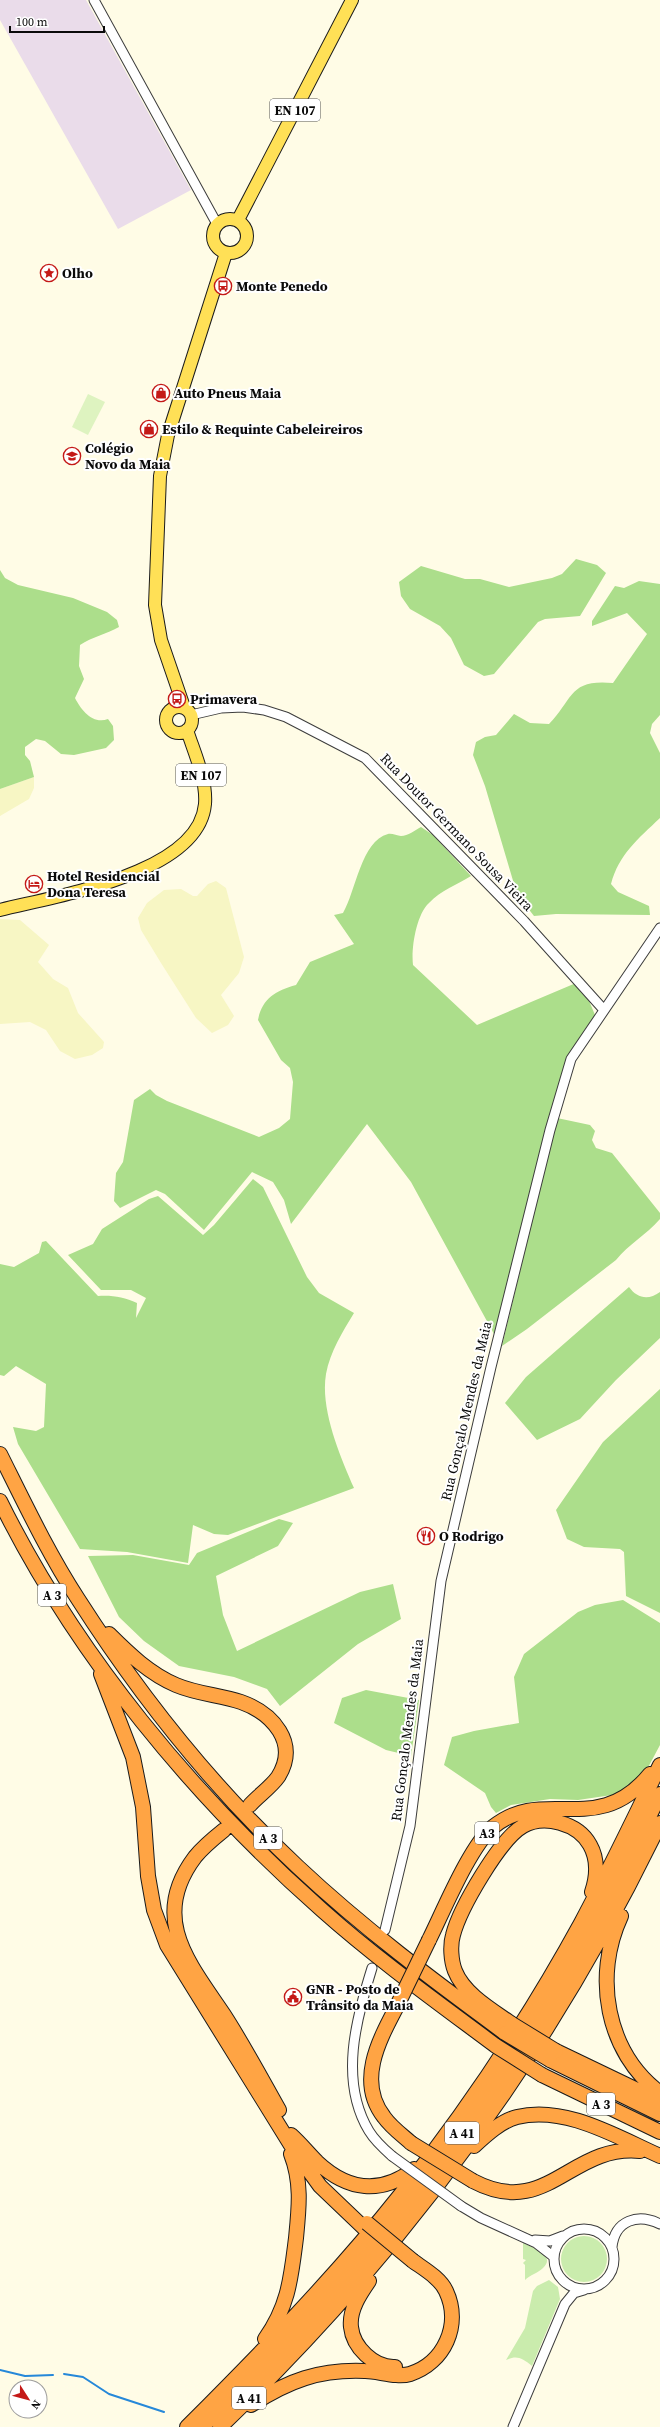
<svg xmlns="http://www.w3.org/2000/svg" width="660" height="2427" viewBox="0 0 660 2427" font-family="'Source Serif 4',serif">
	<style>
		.industrial { fill: #eadcea }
		.farmland { fill: #f7f6c4 }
		.green { fill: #caecad }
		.forest { fill: #acde8b }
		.pitch { fill: #def3c0 }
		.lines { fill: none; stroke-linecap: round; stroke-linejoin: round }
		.stream { stroke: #2688d9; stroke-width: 2 }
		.minor-casing { stroke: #3d3d3d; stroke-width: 11 }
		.major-casing { stroke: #1b1b1b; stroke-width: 14 }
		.highway-casing { stroke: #1b1b1b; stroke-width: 16 }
		.minor { stroke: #fff; stroke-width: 9 }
		.major { stroke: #ffe056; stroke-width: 12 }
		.highway { stroke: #ffa444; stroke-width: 14 }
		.minor-bridge-casing { stroke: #3d3d3d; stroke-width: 11; stroke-linecap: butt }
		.highway-bridge-casing { stroke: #1b1b1b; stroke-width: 16; stroke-linecap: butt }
		.minor-bridge { stroke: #fff; stroke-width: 9 }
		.highway-bridge { stroke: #ffa444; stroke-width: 14 }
		.labels { text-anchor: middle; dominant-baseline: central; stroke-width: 4; stroke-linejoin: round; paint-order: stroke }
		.shield { fill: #fff; stroke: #545454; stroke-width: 1 }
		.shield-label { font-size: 13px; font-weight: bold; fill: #0a0a0a }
		.poi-label { font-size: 14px; font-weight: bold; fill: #0a0a0a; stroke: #fff; text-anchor: start }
		.street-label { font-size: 14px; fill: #0a0a0a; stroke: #fff }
	</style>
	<rect width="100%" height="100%" fill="#fffce6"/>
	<path class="industrial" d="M0 0H86L191 190 118 229 0 20Z"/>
	<path class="farmland" d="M34 777V788L29 799 0 816V789Z
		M216 881 226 888 244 957 239 973 221 995 234 1016 228 1025 212 1033 196 1018 161 963 141 930 138 918 147 903 164 890 181 889 193 896H197L208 884Z
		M0 919 20 920 49 945 38 962 53 979 68 988 78 1013 104 1042 103 1048 92 1055 75 1059 60 1051 46 1030 30 1022 0 1024Z"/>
	<path class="green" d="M561 2259a23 23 0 1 1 46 0a23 23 0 1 1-46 0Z
		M523 2243C531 2247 557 2255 543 2268 538 2273 530 2275 525 2280V2265L523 2263 526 2260 523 2259Z
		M549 2280 558 2287 560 2299 532 2366C522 2358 517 2355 506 2360L525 2328 533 2291 537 2286Z"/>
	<path class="forest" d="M576 559 597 565 606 573 580 616 545 619 538 622 494 674 484 676 464 665 451 638 440 626 410 609 401 596 399 582 421 566 465 579H480L509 587 552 578 562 574Z
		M0 570 5 578 18 585 73 598 107 612 117 620 119 627C106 634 92 637 80 645L79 666 84 679 75 698C81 710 93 725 108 719L113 726 114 740 106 748 74 755 61 754 45 741 36 739 25 747V755L30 761 34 777 0 789Z
		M639 581 660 584V715L652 724 650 733 660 753V818C638 839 619 854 611 884L618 892 649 906 650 915 556 914 534 916 517 894 485 786 473 755 476 742 485 737 496 735 514 714 530 723 549 724C574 698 569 679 613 683L647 634 627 613 592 626V621L615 586 624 588Z
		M421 827 433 835 471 876C458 884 440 891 429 903 416 915 411 949 413 965L477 1025 576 983 587 996 595 1015C575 1050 555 1084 549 1125L494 1334 411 1182 367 1124 291 1224 284 1200 273 1182 252 1172 204 1230 165 1194 156 1190 120 1208 114 1201 116 1173 123 1162 134 1100 150 1089 156 1095 167 1101 259 1137 279 1128 290 1119 293 1082 290 1068 281 1060 258 1020C262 999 275 991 296 985L310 962 354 944 334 915 343 913C356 891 361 841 388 834 392 833 397 836 401 836 408 836 415 830 421 827Z
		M557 1118 590 1125 595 1131 592 1140 596 1148 612 1153 660 1213V1219C646 1235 629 1244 616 1260L527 1329 502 1346Z
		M253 1179 263 1187 307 1277 319 1293 354 1313C343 1331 330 1352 326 1374 320 1409 340 1456 354 1488L228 1535 214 1534 193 1525 188 1563 127 1552 80 1549 18 1444 13 1427 36 1431 44 1427 46 1384 16 1366 4 1376 0 1375V1264L14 1267 39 1253 42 1242 46 1241 98 1296C112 1295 124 1297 137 1303L136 1318 146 1298 131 1290H101L68 1255 93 1244 102 1229 149 1199 158 1196 203 1235 214 1225Z
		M629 1287C637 1298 648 1301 660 1292V1338L616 1380 580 1419 537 1440 505 1403 526 1377Z
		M660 1389V1613L626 1596 624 1552 620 1549 584 1547 567 1539 556 1510 603 1442Z
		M279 1519 293 1523 278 1546 216 1576 223 1615 237 1651 360 1592 393 1584 401 1619 358 1644 280 1706 267 1689 234 1677 179 1666 144 1641 119 1617 88 1556 133 1555 189 1565 197 1553Z
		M623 1600 660 1623V1745L644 1775 629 1788 612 1795 578 1800 550 1799 511 1805 496 1813 491 1807 485 1793 444 1765 452 1737 474 1731 519 1723 514 1677 524 1654 578 1612 595 1605Z
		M366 1690 419 1700 411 1756 386 1750 334 1723 342 1698Z"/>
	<path class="pitch" d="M88 394 105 402 88 435 72 427Z"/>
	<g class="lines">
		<path class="stream" d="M0 2370 25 2376 53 2375
			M64 2374 83 2377 109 2394 164 2412"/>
		<defs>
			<path id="minor" d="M94 0 217 224
				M191 715 221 708 243 707 264 710 286 717 365 758 524 921 604 1010
				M385 1930 410 1826 441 1581 491 1367 550 1130 571 1059 660 928
				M372 1968C356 2019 339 2081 369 2131 375 2141 384 2149 392 2156
				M461 2206 481 2218 536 2243 554 2257
				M554 2259a30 30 0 1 1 60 0a30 30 0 1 1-60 0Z
				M535 2240 550 2241 563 2236
				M612 2247C615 2220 638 2213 660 2224
				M513 2427 565 2304 574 2293 584 2290"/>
			<path id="major" d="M213 236a17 17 0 1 1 34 0a17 17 0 1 1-34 0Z
				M238 220 352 0
				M166 720a13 13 0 1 1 26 0a13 13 0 1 1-26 0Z
				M184 707 161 640 155 605 160 476 168 435 226 253
				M0 910C55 896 199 874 205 804 207 780 194 752 187 730"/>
			<path id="highway" d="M0 1454C24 1502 48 1553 78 1599 140 1696 213 1788 298 1867 363 1928 434 1981 505 2033
				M0 1501C76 1655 194 1797 322 1910 377 1959 437 2002 496 2046
				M109 1634C129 1654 150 1674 176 1685 197 1694 220 1695 241 1702 272 1713 300 1743 278 1777 271 1787 258 1796 250 1805
				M101 1674 133 1757 143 1807 148 1876 154 1910 167 1945 294 2150 320 2186 364 2228
				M224 1830C214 1838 203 1847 195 1857 149 1918 189 1963 224 2015 244 2046 261 2078 279 2110
				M621 1916C593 1976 606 2052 660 2093
				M429 1940C443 1912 470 1846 493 1827 544 1785 597 1839 650 1774
				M396 2008C378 2042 357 2082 384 2117 391 2127 402 2135 411 2143
				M512 2024C492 2010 464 1994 455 1971 451 1961 450 1945 453 1935 460 1908 500 1839 523 1826 544 1814 578 1823 590 1845 598 1859 597 1877 592 1892
				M556 2051 660 2101
				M550 2060 660 2114
				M542 2075 660 2132
				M291 2135C301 2144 308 2153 317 2162 348 2191 381 2195 414 2169
				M474 2146C486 2135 501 2121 517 2117 565 2105 617 2137 660 2156
				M473 2181C547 2220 570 2144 640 2151
				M369 2281C360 2294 349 2310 351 2327 353 2347 374 2368 395 2367
				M265 2339C289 2305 291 2277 296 2238 299 2208 302 2182 291 2154
				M251 2405C288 2381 319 2369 365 2371 378 2371 397 2378 410 2374 444 2363 462 2325 446 2291 440 2278 424 2269 413 2261
				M187 2427C262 2352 335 2277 401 2194 468 2109 529 2018 581 1923 609 1871 634 1818 660 1765
				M202 2427C395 2242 546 2037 660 1794
				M220 2427C402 2253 551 2050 660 1823"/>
		</defs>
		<use href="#minor" class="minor-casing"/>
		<use href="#major" class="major-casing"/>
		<use href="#highway" class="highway-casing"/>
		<use href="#minor" class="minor"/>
		<use href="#major" class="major"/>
		<use href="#highway" class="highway"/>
		<defs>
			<path id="minor-bridge" d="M392 2156 461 2206"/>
			<path id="highway-bridge" d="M396 2008 429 1940
				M512 2024 556 2051
				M505 2033 550 2060
				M496 2046 542 2075
				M411 2143 473 2181
				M367 2223 413 2261"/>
		</defs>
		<use href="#minor-bridge" class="minor-bridge-casing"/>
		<use href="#highway-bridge" class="highway-bridge-casing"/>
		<use href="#minor-bridge" class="minor-bridge"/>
		<use href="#highway-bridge" class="highway-bridge"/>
	</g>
	<defs>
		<symbol id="sight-ring" viewBox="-11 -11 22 22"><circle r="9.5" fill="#fff" stroke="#c41917" stroke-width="1.5"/><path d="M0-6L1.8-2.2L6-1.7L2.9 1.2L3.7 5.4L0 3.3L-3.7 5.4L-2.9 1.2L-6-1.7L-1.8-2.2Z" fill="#c41917"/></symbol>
		<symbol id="bus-ring" viewBox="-11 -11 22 22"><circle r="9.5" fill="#fff" stroke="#c41917" stroke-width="1.5"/><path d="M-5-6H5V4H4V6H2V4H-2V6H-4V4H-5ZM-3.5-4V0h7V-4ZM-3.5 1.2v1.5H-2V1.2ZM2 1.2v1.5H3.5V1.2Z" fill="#c41917"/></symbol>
		<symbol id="shop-ring" viewBox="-11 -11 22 22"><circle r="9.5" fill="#fff" stroke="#c41917" stroke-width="1.5"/><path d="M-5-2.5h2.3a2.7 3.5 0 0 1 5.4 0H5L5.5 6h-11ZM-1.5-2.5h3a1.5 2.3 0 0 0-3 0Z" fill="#c41917"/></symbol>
		<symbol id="school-ring" viewBox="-11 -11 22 22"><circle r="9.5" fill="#fff" stroke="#c41917" stroke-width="1.5"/><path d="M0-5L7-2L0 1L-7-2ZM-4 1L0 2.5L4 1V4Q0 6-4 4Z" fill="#c41917"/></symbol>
		<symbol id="hotel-ring" viewBox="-11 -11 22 22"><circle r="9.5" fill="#fff" stroke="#c41917" stroke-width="1.5"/><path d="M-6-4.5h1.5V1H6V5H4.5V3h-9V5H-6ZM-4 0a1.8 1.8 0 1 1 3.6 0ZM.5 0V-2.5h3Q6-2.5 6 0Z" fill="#c41917"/></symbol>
		<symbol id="restaurant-ring" viewBox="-11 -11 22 22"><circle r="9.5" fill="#fff" stroke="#c41917" stroke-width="1.5"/><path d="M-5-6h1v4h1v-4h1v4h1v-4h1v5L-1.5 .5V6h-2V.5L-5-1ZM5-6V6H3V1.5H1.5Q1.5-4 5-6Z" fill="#c41917"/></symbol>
		<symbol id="civic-ring" viewBox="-11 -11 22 22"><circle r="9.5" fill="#fff" stroke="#c41917" stroke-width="1.5"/><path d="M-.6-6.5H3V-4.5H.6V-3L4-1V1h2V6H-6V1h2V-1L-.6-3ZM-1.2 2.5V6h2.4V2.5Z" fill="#c41917"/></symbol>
	</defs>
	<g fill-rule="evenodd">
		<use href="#sight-ring" x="39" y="263" width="20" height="20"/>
		<use href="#bus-ring" x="213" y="276" width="20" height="20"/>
		<use href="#shop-ring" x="151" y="383" width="20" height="20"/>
		<use href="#shop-ring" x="139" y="419" width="20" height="20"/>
		<use href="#school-ring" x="62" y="446" width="20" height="20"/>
		<use href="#bus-ring" x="167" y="689" width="20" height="20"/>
		<use href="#hotel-ring" x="24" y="874" width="20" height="20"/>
		<use href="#restaurant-ring" x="416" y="1526" width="20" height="20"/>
		<use href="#civic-ring" x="283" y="1987" width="20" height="20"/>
	</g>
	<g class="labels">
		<g class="shield">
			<rect x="270" y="99" width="50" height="22" rx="3"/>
			<rect x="176" y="764" width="50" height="22" rx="3"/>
			<rect x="38" y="1584" width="28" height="22" rx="3"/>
			<rect x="475" y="1822" width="24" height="22" rx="3"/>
			<rect x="254" y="1827" width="28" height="22" rx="3"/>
			<rect x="587" y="2093" width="28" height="22" rx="3"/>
			<rect x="445" y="2122" width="34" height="22" rx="3"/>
			<rect x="232" y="2387" width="34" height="22" rx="3"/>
		</g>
		<g class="shield-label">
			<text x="295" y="110">EN 107</text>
			<text x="201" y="775">EN 107</text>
			<text x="52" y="1595">A 3</text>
			<text x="487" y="1833">A3</text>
			<text x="268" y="1838">A 3</text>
			<text x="601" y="2104">A 3</text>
			<text x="462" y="2133">A 41</text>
			<text x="249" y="2398">A 41</text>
		</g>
		<g class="poi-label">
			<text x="62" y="273">Olho</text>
			<text x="236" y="286">Monte Penedo</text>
			<text x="174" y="393">Auto Pneus Maia</text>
			<text x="162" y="429">Estilo &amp; Requinte Cabeleireiros</text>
			<text x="85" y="448">Colégio<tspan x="85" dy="16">Novo da Maia</tspan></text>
			<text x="190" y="699">Primavera</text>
			<text x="47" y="876">Hotel Residencial<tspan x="47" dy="16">Dona Teresa</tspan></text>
			<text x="439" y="1536">O Rodrigo</text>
			<text x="306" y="1989">GNR - Posto de<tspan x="306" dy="16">Trânsito da Maia</tspan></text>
		</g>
		<g class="street-label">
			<text transform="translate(457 832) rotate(46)">Rua Doutor Germano Sousa Vieira</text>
			<text transform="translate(466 1411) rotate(-77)">Rua Gonçalo Mendes da Maia</text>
			<text transform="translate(407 1730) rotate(-83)">Rua Gonçalo Mendes da Maia</text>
		</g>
	</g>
	<g transform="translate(28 2399) rotate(126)"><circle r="19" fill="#ffffff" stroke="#9d9d9d"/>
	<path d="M0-3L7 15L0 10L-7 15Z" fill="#c41917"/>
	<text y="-6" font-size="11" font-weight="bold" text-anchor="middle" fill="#0a0a0a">N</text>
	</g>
	<path d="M10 26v6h94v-6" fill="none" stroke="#0a0a0a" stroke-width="2"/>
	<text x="16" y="26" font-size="12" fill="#0a0a0a" stroke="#ffffff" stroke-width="3" paint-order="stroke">100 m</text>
</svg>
